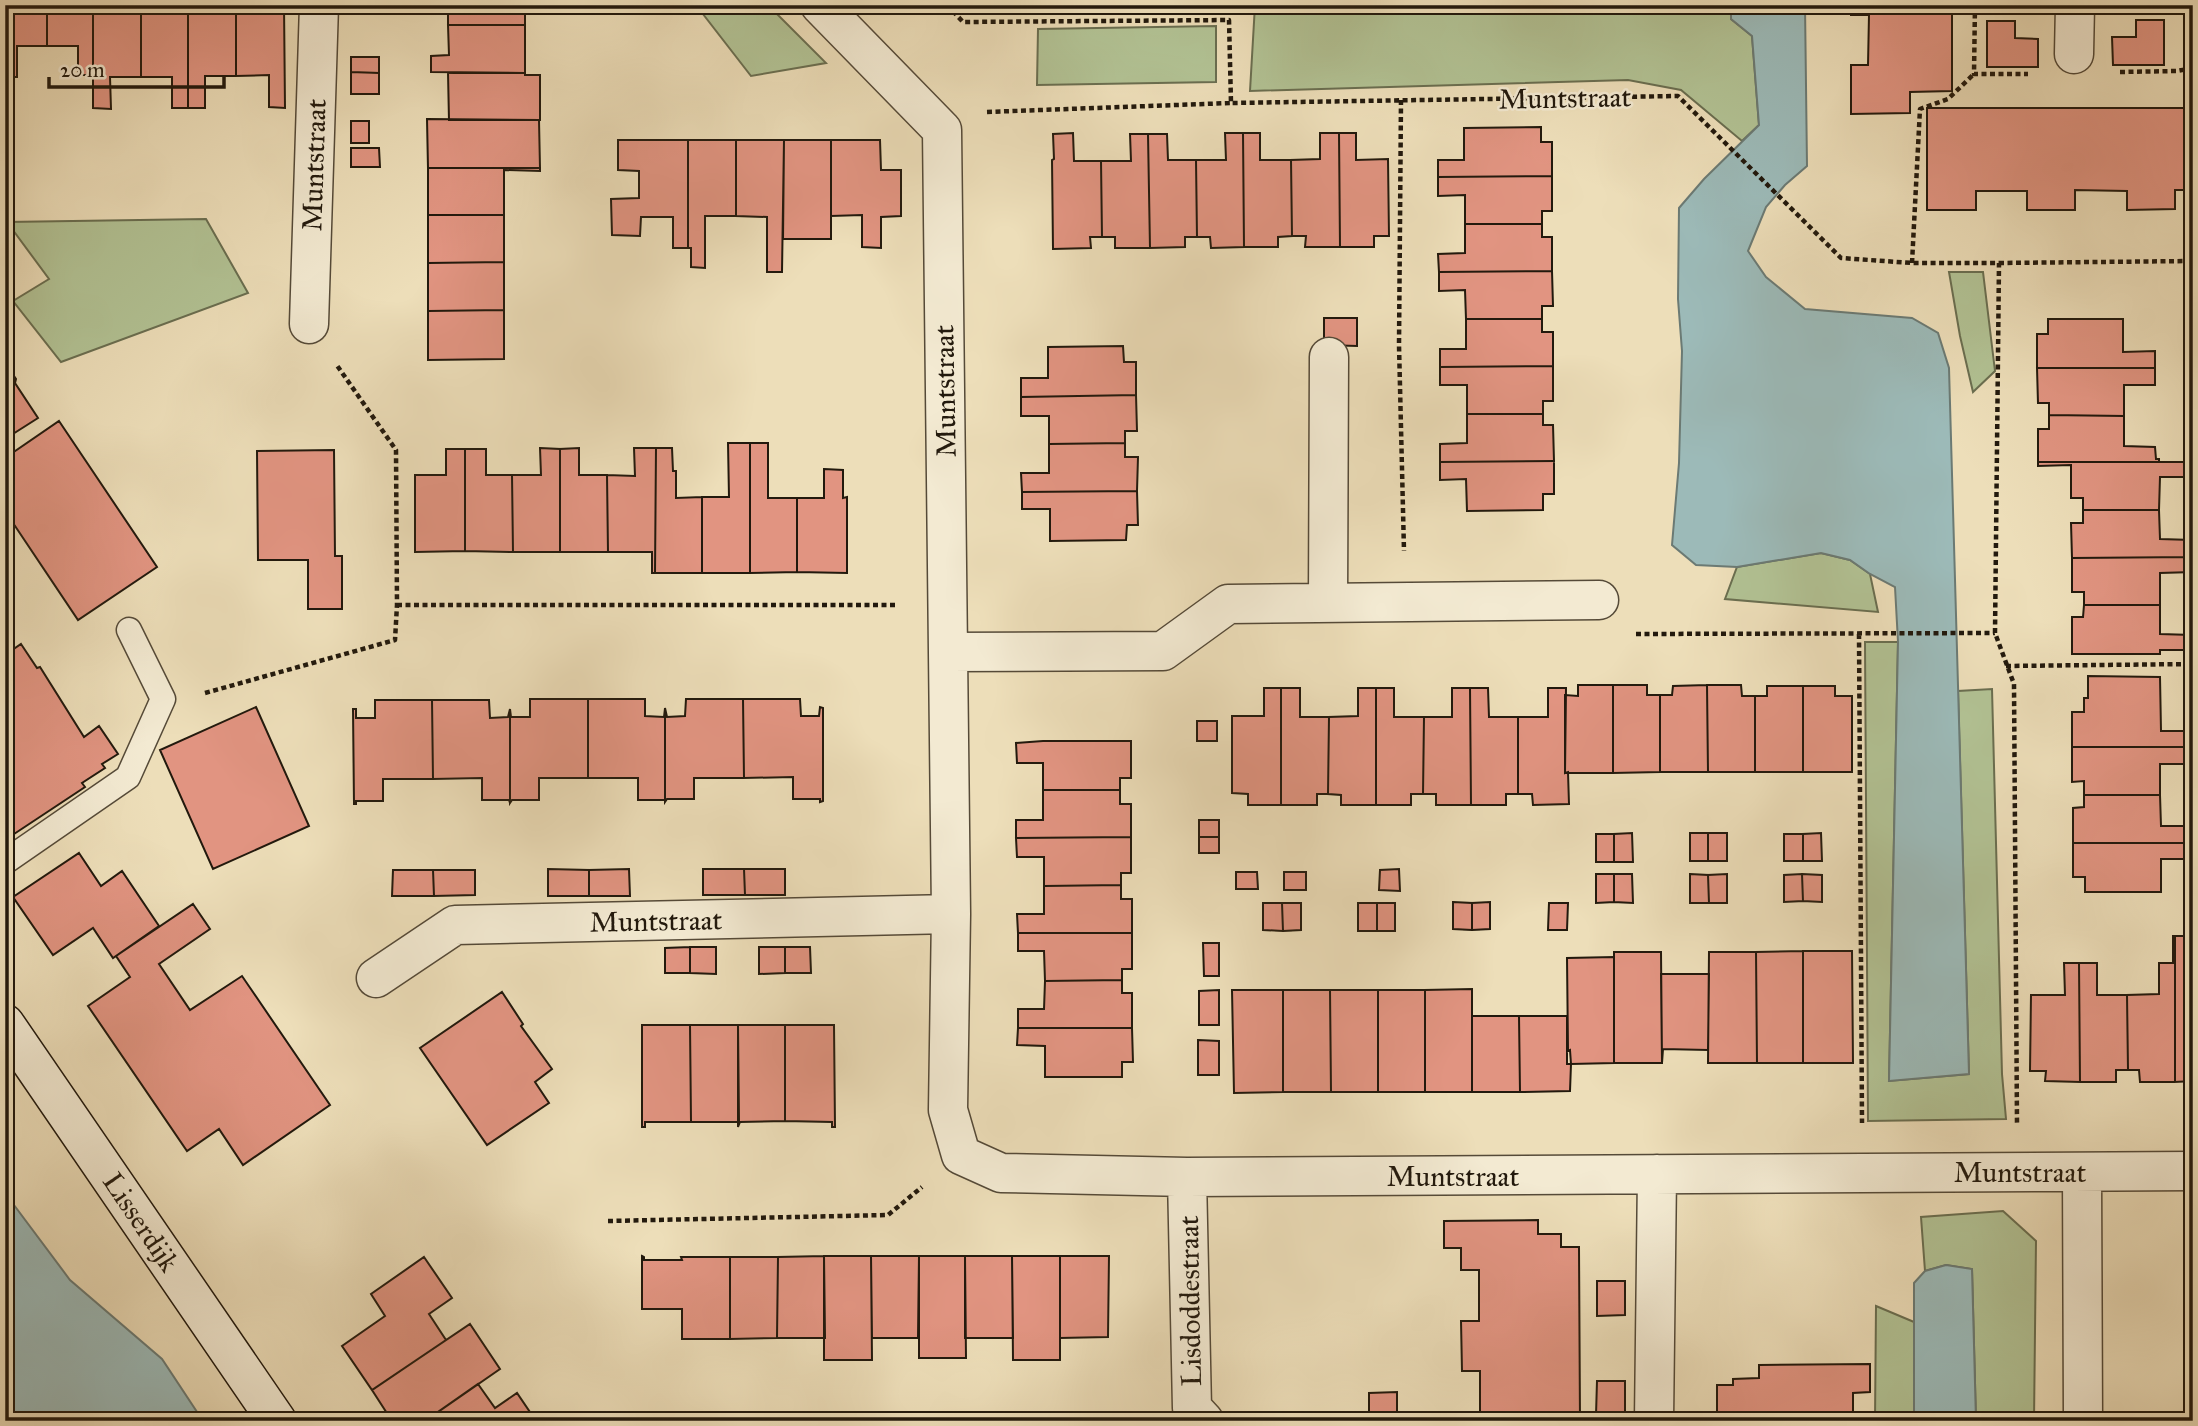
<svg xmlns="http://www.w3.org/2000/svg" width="2198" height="1426" viewBox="0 0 2198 1426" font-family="'IM FELL Great Primer',serif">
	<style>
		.green { fill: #b2c294; stroke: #6a6e50; stroke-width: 2 }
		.water { fill: #9cbab8; stroke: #6b7a74; stroke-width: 2 }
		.building { fill: #e19481; stroke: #22190d; stroke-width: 2 }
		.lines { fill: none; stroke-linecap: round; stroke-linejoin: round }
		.lane-casing { stroke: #554a38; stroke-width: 27 }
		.street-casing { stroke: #554a38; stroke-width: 41 }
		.secondary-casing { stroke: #22190d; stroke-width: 41 }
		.path { stroke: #22190d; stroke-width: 4.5; stroke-dasharray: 5 3.5; stroke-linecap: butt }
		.lane { stroke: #f3ead2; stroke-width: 24 }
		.street { stroke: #f3ead2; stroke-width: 38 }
		.secondary { stroke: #f3ead2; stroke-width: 38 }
		.labels { text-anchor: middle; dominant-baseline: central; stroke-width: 5; stroke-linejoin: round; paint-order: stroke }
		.street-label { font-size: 28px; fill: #22190d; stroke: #f3ead2 }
	</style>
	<rect width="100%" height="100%" fill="#eddeb9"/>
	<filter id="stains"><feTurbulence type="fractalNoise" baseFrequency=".00286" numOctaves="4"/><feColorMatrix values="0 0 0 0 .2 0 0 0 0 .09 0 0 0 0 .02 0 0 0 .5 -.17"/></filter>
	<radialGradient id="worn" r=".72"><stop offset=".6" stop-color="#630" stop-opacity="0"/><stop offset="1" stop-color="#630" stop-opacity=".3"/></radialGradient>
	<path class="green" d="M696 5H768L826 63 751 76Z
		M1255 5H1731V19L1752 36 1759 125 1742 141 1681 90 1628 80 1250 91Z
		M1216 26V82L1037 85 1038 29Z
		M206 219 248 293 61 362 13 301 49 279 7 222Z
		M1949 272H1983L1995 371 1973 392 1960 336Z
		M1821 553 1850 560 1870 574 1878 612 1725 599 1737 567Z
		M1865 642H1898L1889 1081 1969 1074 1958 691 1992 689 2002 1074 2006 1119 1868 1121Z
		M2003 1211 2036 1241 2034 1421H1976L1972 1269 1946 1265 1925 1271 1921 1217Z
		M1876 1306 1914 1322V1421H1875Z"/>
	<path class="water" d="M1731 5H1805L1807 166 1785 185 1766 207 1748 251 1766 277 1805 309 1912 318 1938 333 1949 368 1969 1074 1889 1081 1898 642 1895 587 1870 574 1850 560 1821 553 1737 567 1696 565 1672 545 1679 463 1682 351 1678 299 1679 208 1704 179 1759 125 1752 36 1731 19Z
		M5 1193 70 1280 162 1359 203 1421H5Z
		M1946 1265 1972 1269 1976 1421H1914V1283L1925 1271Z"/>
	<path class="building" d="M5 5H47V46H17V77H5Z
		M47 5H93V75H78V46H47Z
		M93 5H141V77H110L111 109 93 108Z
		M141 5H188V108H172V77H141Z
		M188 5H236V76H205V108H188Z
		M236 5H284L285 108 269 107V75L236 76Z
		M448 5H525V25H448Z
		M1851 5H1952V91L1910 92V113L1851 114V65H1868L1869 15H1851Z
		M2136 20H2164V65H2113L2112 37H2136Z
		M1987 21H2015V38L2038 39V67H1987Z
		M448 25H525V73L431 72V56L449 55Z
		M351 57H379V73L351 72Z
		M351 72 379 73V94H351Z
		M448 73H525V75H540V120H449Z
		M1927 108H2193V190H2175V209L2127 210V191L2075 190V210H2027V191H1976V210H1927Z
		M427 119 539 120 540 168H428Z
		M351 121H369V143H351Z
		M1541 127V142H1552V176L1438 177V160H1464V128Z
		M1073 133 1074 161H1101L1102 237H1090L1091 248 1053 249 1052 160 1054 159 1053 134Z
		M1225 133H1243L1244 247 1211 248 1210 237H1197L1196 160H1226Z
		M1243 133H1260V160H1291L1292 236 1278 237V247H1244Z
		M1320 133H1339L1340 247H1305L1306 236H1292L1291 160 1320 159Z
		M1339 133H1356V160L1388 159 1389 236H1374V247H1340Z
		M1130 134H1148L1150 248H1115V237H1102L1101 161H1131Z
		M1148 134H1167L1168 160H1196L1197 237H1185V247L1150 248Z
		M618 140H688V248H673V217H641L640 236 612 235 611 199 639 198V171L618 170Z
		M688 140H736V216H705V268L691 267V248H688Z
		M736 140H784L782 272H767V217L736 216Z
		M784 140H831V239H783Z
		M831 140H880L881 170H901V216L881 217V248L862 247V215L831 216Z
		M351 148H379L380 167H351Z
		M428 168H540V171L504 170V215H428Z
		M1552 176V211H1542V224H1465V195L1438 196V177Z
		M428 215H504V262L428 263Z
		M1465 224H1542V237H1552V271L1439 272 1438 254 1465 253Z
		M504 262V310L428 311V263Z
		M1552 271 1553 306H1542V319H1466L1465 290 1439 291V272Z
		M504 310V359L428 360V311Z
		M1324 318H1357V346L1324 345Z
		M1466 319H1542V332H1553V366L1440 367V349H1466Z
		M2048 319H2123V352L2155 351V368H2037V334H2048Z
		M1123 346 1124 362H1136V395L1021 397V378H1048V347Z
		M5 363 16 379 15 383 38 418 5 439Z
		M1553 366V401H1543V414H1467V385H1440V367Z
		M2037 368H2155V385H2124V416L2049 415V403H2038Z
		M1136 395 1137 431H1125V443L1049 444V416H1021V397Z
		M1467 414H1543V425H1553L1554 461 1440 462V444L1467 443Z
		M2049 415 2124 416V446L2155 447 2156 459H2159V462H2038V429H2049Z
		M59 421 157 567 78 620 5 511V458Z
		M728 443H750V573H702V497H729Z
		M750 443H768V498H797V572L750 573Z
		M1125 443V457H1138L1137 491 1022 492 1021 473H1049V444Z
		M540 448 560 449V552H513L512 475H541Z
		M579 448V475H607L608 552H560V449Z
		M634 448H656L655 573H652V552H608L607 475 635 476Z
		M656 448H672L673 471H676V498L702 497V573H655Z
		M446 449H465V551L415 552V475H446Z
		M465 449H486V475H512L513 552 465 551Z
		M334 450 335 556H342V609H308V560H258L257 451Z
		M1554 461V494H1543V510L1467 511 1466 479 1440 480V462Z
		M2038 462H2191V477H2160L2159 510H2083V498H2071V465L2038 466Z
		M824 469 843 470V498L847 497V573L797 572V498H824Z
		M1137 491 1138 525H1127L1126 540 1050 541V509H1022V492Z
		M2083 510H2159L2160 539 2192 540V557L2072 558 2071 523H2083Z
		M2192 557 2193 572 2160 573V605H2084V592H2072V558Z
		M2084 605H2160V634L2192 635V650H2160V654H2072V617H2083Z
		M21 644 37 668 40 667 84 737 99 726 118 754 102 764 105 768 82 783 85 787 5 840V655Z
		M2088 676 2160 677 2161 731H2192V747H2072V712H2084V698H2088Z
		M1578 685H1613V773H1565V695L1578 696Z
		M1613 685H1647V695H1660V772L1613 773Z
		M1707 685H1741L1742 696H1755V772H1708Z
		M1707 685 1708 772H1660V695H1672L1673 686Z
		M1767 686H1803V772H1755V696H1767Z
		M1803 686H1835V696H1852V772H1803Z
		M1264 688H1281V805H1248V794L1232 793V716H1264Z
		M1281 688H1300V717H1329L1328 794H1317V805H1281Z
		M1358 688H1376V805H1341V795L1328 794 1329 717 1358 716Z
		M1376 688H1394V717H1424L1423 794H1411V805H1376Z
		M1452 688H1470L1471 805H1436V794H1423L1424 717H1452Z
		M1470 688H1488L1489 717H1518V794H1506V805H1471Z
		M1548 688H1566L1565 773 1568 772 1569 804 1533 805 1532 794H1518V717H1548Z
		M530 699H588V778H539V800H512L510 803V709L511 717H530Z
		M588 699H645V716L664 717 665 708V802V800H638V778H588Z
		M686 699H743L744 778H694V799H667L665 802V708L667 717 685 716Z
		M743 699H800L801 716H819L820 707 823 708V801L820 802V799H793V777L744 778Z
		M375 700H432L433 779H383V801H356V804H354L353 709H356V718H375Z
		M432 700H489L490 718 508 717 510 709V803L509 800H482V778L433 779Z
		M256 707 309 826 213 869 160 750Z
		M1197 721H1217V741H1197Z
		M1043 741H1131V778H1120V790H1043V763H1017L1016 743Z
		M2072 747H2193V764H2160V795H2084V781L2072 782Z
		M1043 790H1120V804H1131V837L1016 838V820H1043Z
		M2084 795H2160L2161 826H2192V843H2073V808L2084 807Z
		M1199 820H1219V837H1199Z
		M1632 833 1633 862H1614V834Z
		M1690 833H1708V861H1690Z
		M1708 833H1727V861H1708Z
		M1821 833 1822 861H1803V834Z
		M1596 834H1614V862H1596Z
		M1784 834H1803V861H1784Z
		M1131 837V873H1121V885L1044 886V857H1017L1016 838Z
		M1199 837H1219V853H1199Z
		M2073 843H2192V859H2161V892H2085V877H2073Z
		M79 853 101 886 122 871 159 926 113 958 93 928 53 955 13 897Z
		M548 869 589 870V896H548Z
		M629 869 630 896H589V870Z
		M703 869H744L745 895H703Z
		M744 869H785V895H745Z
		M1399 869 1400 891 1379 890 1380 870Z
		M393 870H433L434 896H392Z
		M433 870H475V895L434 896Z
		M1236 872H1257L1258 889H1236Z
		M1284 872H1306V890H1284Z
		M1596 874H1614V902L1596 903Z
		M1614 874H1632L1633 903 1614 902Z
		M1690 874 1708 875 1709 903H1690Z
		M1727 874V903H1709L1708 875Z
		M1802 874 1822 875V902L1803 901Z
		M1802 874 1803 901 1784 902V875Z
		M1121 885V899H1132V933H1018L1017 914H1044V886Z
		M1453 902 1472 903V930L1453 929Z
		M1490 902V929L1472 930V903Z
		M1263 903H1282L1283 931 1263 930Z
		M1282 903H1301V930L1283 931Z
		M1358 903H1377V931H1358Z
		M1377 903H1395V931H1377Z
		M1549 903H1568L1567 930H1548Z
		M193 904 210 929 159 964 190 1010 242 976 330 1105 243 1165 219 1129 187 1151 88 1006 130 977 116 956Z
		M1018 933H1132V969H1122V980L1045 981 1044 951H1018Z
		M2173 936H2175V1082H2140L2139 1070H2128L2127 995 2159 994V963H2173Z
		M2175 936H2191L2193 1081 2175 1082Z
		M1203 943H1219V976H1204Z
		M690 947H716V974L690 973Z
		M690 947V973H665V948Z
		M759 947H785V973L759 974Z
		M785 947H810L811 973H785Z
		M1803 951H1852L1853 1063H1803Z
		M1803 951V1063H1757L1756 952Z
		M1614 952H1661L1662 1063H1614Z
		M1709 952H1756L1757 1063H1708Z
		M1614 957V1063L1571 1064 1570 1050 1568 1051 1567 958Z
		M2064 963H2079L2080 1082 2045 1081 2046 1071H2030L2031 995H2065Z
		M2079 963H2097V995H2127L2128 1070H2116V1082H2080Z
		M1661 974H1709L1708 1050 1663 1049 1662 1063Z
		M1122 980V993H1132V1028H1018V1009H1044L1045 981Z
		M1472 989V1092H1425V990Z
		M1219 990V1025H1199V991Z
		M1232 990H1283V1092L1234 1093Z
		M1283 990H1330L1331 1092H1283Z
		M1330 990H1378V1092H1331Z
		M1378 990H1425V1092H1378Z
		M502 992 523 1024 521 1026 552 1069 535 1082 549 1103 487 1145 420 1048Z
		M1472 1016H1519L1520 1092H1472Z
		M1519 1016H1567V1064H1571L1570 1091 1520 1092Z
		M642 1025H690L691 1122H645V1127H642Z
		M690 1025H738L739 1122H691Z
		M738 1025H785V1121L740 1122 738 1127Z
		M785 1025H834L835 1127H832V1122L785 1121Z
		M1018 1028H1132L1133 1062H1122V1077H1045V1046L1017 1045Z
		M1198 1040 1219 1041V1075H1198Z
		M1538 1220V1234H1561V1247H1579L1580 1421H1480V1371H1462L1461 1321H1479V1270H1461V1248H1444V1221Z
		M642 1256 644 1257V1260H682L681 1257H730V1339H682V1309H642Z
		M824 1256 825 1338H777L778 1257Z
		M824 1256H871L872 1360H824Z
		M871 1256H919L918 1338H872Z
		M919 1256H965L966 1358H919Z
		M965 1256H1012L1013 1338H965Z
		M1012 1256H1060V1360H1013Z
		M1060 1256H1109L1108 1337 1060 1338Z
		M424 1257 452 1298 429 1314 446 1340 372 1390 342 1346 385 1316 371 1294Z
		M730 1257H778L777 1338 730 1339Z
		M1597 1281H1625V1315L1597 1316Z
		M470 1324 500 1369 425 1421H392L372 1390Z
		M1870 1364V1392L1853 1393V1414L1818 1415V1421H1717V1385H1733V1379L1759 1378V1365Z
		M1597 1381H1625V1416L1596 1415Z
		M478 1384 495 1408 517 1393 536 1421H425Z
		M1397 1392V1421H1369V1393Z"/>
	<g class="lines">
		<defs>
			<path id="lane" d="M5 862 128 777 163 699 129 630"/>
			<path id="street" d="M820 5 942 130 951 914 948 1110 961 1155 1001 1173 1187 1177 2193 1171
				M2074 54 2075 5
				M309 324 319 5
				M1328 603 1329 357
				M948 652 1163 651 1228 604 1599 600
				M376 978 455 925 951 914
				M2082 1172 2083 1421
				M1187 1177 1192 1408 1204 1421
				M1654 1421 1657 1174"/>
			<path id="secondary" d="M5 1024 277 1421"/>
		</defs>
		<use href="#lane" class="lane-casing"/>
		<use href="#street" class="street-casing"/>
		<use href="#secondary" class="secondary-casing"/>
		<path class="path" d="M947 5 963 22 1229 20 1231 103 1678 96 1841 258 1912 263H1999L1995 633 2014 684 2017 1124
			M1975 5 1974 74H2028
			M2120 72 2177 71 2193 68
			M1401 100 1399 345 1404 551
			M987 112 1231 103
			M1912 263 1920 109 1948 99 1974 74
			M1999 263 2193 261
			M397 605H897
			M1636 634 1995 633
			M1859 634 1862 1123
			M2006 666 2193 664
			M205 693 395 640 397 605 396 450 336 364
			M608 1221 888 1215 922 1187"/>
		<use href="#lane" class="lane"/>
		<use href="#street" class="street"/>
		<use href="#secondary" class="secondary"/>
	</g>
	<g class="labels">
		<g class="street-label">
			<text transform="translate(1565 98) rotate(-1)">Muntstraat</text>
			<text transform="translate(314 165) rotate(-88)">Muntstraat</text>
			<text transform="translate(945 391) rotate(-91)">Muntstraat</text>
			<text transform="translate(656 921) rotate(-1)">Muntstraat</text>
			<text x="2020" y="1172">Muntstraat</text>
			<text x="1453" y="1176">Muntstraat</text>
			<text transform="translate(141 1222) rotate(56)">Lisserdijk</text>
			<text transform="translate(1190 1301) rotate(-91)">Lisdoddestraat</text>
		</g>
	</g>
	<rect width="2198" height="1426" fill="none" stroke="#eddeb9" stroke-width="28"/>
	<rect x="7" y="7" width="2184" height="1412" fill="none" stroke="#22190d" stroke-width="3.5"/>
	<rect x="14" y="14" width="2170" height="1398" fill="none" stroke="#22190d" stroke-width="2"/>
	<path d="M49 77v10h175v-10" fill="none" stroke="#22190d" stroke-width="3.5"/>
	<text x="60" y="77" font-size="21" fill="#22190d" stroke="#f3ead2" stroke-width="5" paint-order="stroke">20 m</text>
	<rect width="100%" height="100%" filter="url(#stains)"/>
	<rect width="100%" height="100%" fill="url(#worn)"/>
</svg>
